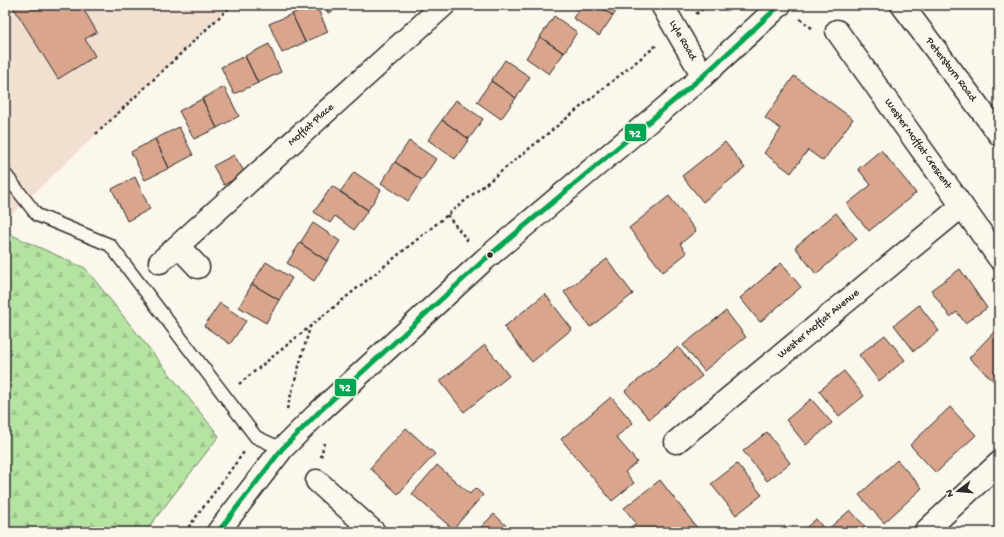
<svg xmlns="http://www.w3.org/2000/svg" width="1004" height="537" viewBox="0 0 1004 537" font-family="'Gochi Hand',sans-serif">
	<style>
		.built { fill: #f1dfd0 }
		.forest { fill: url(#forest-firs); stroke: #708766 }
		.building { fill: #d9a68d; stroke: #2b2b2b }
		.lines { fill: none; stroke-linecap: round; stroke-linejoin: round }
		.lane-casing { stroke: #2b2b2b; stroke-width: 15 }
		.street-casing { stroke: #2b2b2b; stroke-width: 25 }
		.secondary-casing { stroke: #2b2b2b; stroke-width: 25 }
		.path { stroke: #2b2b2b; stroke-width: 2.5; stroke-dasharray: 3 3; stroke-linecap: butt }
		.lane { stroke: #fbf7ec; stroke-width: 12 }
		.street { stroke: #fbf7ec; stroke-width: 22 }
		.secondary { stroke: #fbf7ec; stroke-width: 22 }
		.bus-1-casing { stroke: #fbf7ec; stroke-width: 8 }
		.bus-1 { stroke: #00a651; stroke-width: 5 }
		.bus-dot { fill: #2b2b2b; stroke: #fbf7ec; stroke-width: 1.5 }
		.labels { text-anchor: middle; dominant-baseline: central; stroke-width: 3.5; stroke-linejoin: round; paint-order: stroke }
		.street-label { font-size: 11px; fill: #2b2b2b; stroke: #fbf7ec }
		.line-badge { stroke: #fbf7ec; stroke-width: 1.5 }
		.badge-label { font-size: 11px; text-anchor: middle; font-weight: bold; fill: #fff }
	</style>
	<defs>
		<pattern id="forest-firs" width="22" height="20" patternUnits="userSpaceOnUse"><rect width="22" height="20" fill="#b5e3a2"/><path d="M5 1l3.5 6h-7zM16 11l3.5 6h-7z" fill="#9cc38c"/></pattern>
	</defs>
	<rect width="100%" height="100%" fill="#fbf7ec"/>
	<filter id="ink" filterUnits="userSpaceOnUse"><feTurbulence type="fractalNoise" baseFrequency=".025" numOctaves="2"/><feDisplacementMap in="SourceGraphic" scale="8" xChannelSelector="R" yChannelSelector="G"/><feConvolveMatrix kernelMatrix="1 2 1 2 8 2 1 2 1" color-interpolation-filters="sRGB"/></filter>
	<g filter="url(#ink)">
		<path class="built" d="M5 5H232L5 221Z"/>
		<path class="forest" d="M5 232 85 268 219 436 145 532H5Z"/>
		<path class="building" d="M12 5H81L97 32 85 39 95 56 58 79Z
			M311 5H316L328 32 305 42 292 14Z
			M325 5H345L328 13Z
			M582 5H598L613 16 599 36 573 18Z
			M598 5H620L613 16Z
			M292 14 305 42 282 53 269 24Z
			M554 16 577 32 564 53 540 37Z
			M540 37 564 53 549 74 526 58Z
			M269 44 281 72 258 83 245 56Z
			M245 56 258 83 234 94 221 67Z
			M505 60 530 77 516 98 491 81Z
			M794 76 853 119 823 161 808 150 791 173 764 153 781 129 765 118Z
			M491 81 516 98 501 119 477 102Z
			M224 87 239 116 217 128 202 99Z
			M202 99 217 128 194 139 179 111Z
			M456 100 483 119 469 139 442 120Z
			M442 120 469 139 455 159 428 140Z
			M179 127 193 155 169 168 155 139Z
			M155 139 169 168 145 180 131 152Z
			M409 141 436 159 422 180 395 162Z
			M725 142 745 168 703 202 682 176Z
			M881 150 916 193 869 231 847 204 871 185 858 169Z
			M234 155 245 173 224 185 213 166Z
			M395 162 422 180 408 201 381 183Z
			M354 172 381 190 368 210 340 192Z
			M135 177 150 209 127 221 112 189Z
			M332 186 368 210 354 230 335 216 330 223 314 212Z
			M669 196 696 231 680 244 687 253 663 272 629 228Z
			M836 213 857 239 816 274 795 247Z
			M313 223 340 241 327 261 300 243Z
			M300 243 327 261 314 281 287 263Z
			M607 259 633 294 590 327 564 292Z
			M266 262 292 278 279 300 252 284Z
			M781 263 801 287 760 322 740 298Z
			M960 269 987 308 965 323 957 312 950 317 931 290Z
			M252 284 279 300 266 323 239 307Z
			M545 294 572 329 532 362 504 327Z
			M220 303 246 321 230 344 204 326Z
			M919 305 939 331 914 351 894 325Z
			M726 311 746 337 704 371 683 345Z
			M995 331 999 335V386L969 358Z
			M885 335 905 360 879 381 859 355Z
			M485 345 509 376 464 412 440 381Z
			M678 347 702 376 649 419 625 391Z
			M844 371 864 396 839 416 819 391Z
			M611 397 633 423 616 437 637 462 625 472 634 483 612 501 561 439Z
			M811 399 832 423 806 445 786 420Z
			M950 407 976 435 936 473 910 445Z
			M406 428 435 454 398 494 370 468Z
			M767 432 790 463 767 481 743 451Z
			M897 460 922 488 884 523 859 495Z
			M737 464 762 495 736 515 711 484Z
			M437 465 470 494 475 488 483 495 453 529 412 494Z
			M660 480 698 529 693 532H624L636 523 624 508Z
			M850 510 870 532H801L816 519 826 531Z
			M494 514 513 532H476Z
			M999 522V532H990Z"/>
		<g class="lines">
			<defs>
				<path id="lane" d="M5 174 37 215 110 245 256 437 282 449"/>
				<g id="street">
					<path id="s1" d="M662 5 703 76"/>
					<path id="s2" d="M837 31 999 258"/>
					<path d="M178 246 198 267"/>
					<path id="s3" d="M160 262 444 5"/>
					<path id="s4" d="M676 442 962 206"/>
					<path d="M317 481 374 532"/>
					<path d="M925 532 999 463"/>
				</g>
				<g id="secondary">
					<path id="s5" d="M902 5 999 134"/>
					<path d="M218 532 282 449 320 411 484 260 703 76 780 5"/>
				</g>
			</defs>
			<use href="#lane" class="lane-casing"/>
			<use href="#street" class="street-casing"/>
			<use href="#secondary" class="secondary-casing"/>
			<path class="path" d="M696 14 708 5
				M800 19 813 29
				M96 134 232 5
				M447 215 468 241
				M239 384 657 45
				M287 409 310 327
				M321 457 324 443
				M185 532 244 452"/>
			<use href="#lane" class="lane"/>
			<use href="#street" class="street"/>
			<use href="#secondary" class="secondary"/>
			<defs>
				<path id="bus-1" d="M218 532 282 449 320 411 484 260 703 76 780 5"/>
			</defs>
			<use href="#bus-1" class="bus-1-casing"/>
			<use href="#bus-1" class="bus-1"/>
		</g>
	</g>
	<circle class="bus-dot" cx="490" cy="255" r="3.5"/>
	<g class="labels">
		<g class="street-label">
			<text stroke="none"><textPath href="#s1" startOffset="41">Lyle Road</textPath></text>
			<text stroke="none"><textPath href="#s5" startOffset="81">Petersburn Road</textPath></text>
			<text stroke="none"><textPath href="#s3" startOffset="204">Moffat Place</textPath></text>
			<text stroke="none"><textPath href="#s2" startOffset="139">Wester Moffat Crescent</textPath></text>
			<text stroke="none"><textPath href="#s4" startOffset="185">Wester Moffat Avenue</textPath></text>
		</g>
	</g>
	<g class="line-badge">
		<rect x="624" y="123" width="23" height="19" rx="4" fill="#00a651"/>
		<rect x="334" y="378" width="23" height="19" rx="4" fill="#00a651"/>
	</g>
	<g class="badge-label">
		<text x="635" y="137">72</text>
		<text x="345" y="391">72</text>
	</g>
	<rect width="1004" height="537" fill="none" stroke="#fbf7ec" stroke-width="20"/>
	<rect x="10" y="10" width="984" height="517" fill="none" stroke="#2b2b2b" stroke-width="1.5" filter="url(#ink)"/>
	<g transform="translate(958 491) rotate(254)" stroke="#fbf7ec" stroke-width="3" paint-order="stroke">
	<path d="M0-3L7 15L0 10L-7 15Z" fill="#2b2b2b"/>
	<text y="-6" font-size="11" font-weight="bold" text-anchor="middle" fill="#2b2b2b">N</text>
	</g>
</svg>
